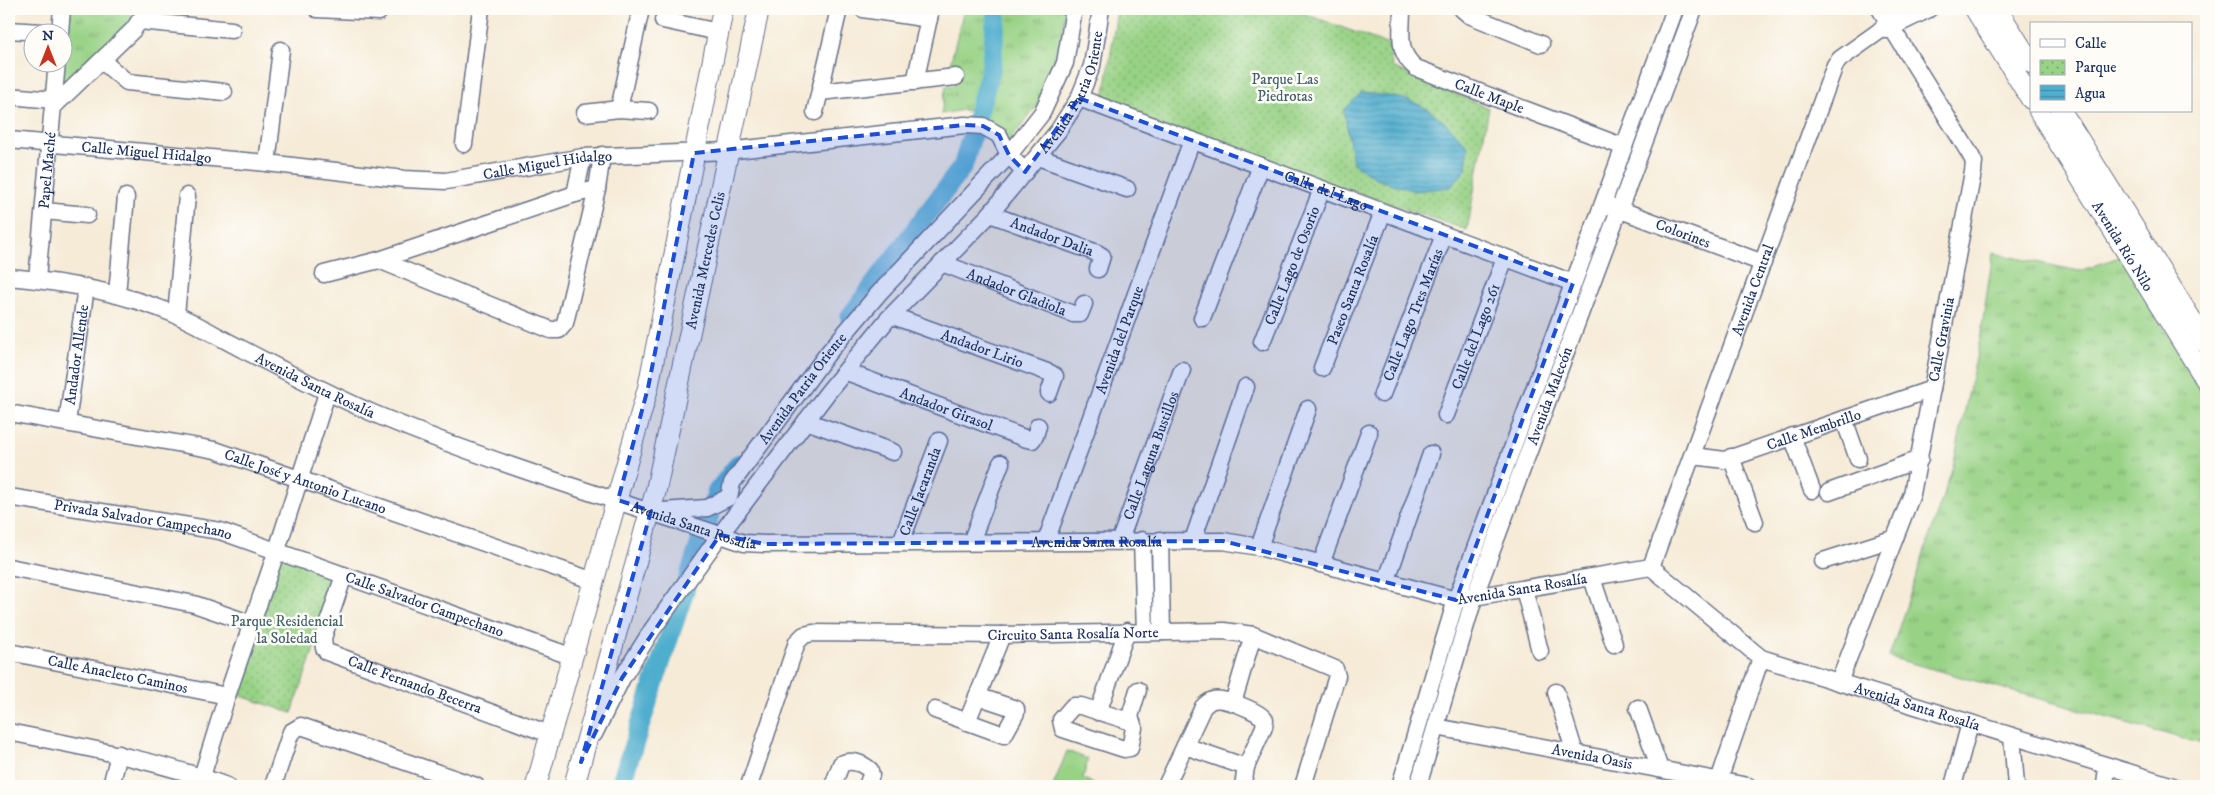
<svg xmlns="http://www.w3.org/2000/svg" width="2215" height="795" viewBox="0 0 2215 795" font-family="'IM FELL DW Pica',serif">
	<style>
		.grass { fill: url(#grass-tufts); stroke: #5a8072 }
		.park { fill: url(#park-dots); stroke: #5a8072 }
		.garden { fill: #98d285; stroke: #5a8072 }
		.water { fill: url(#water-rules); stroke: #356e96 }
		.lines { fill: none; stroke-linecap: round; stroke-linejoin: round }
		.river { stroke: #4fadce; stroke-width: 20 }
		.minor-casing { stroke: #687188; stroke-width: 19 }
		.major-casing { stroke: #687188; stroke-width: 22 }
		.minor { stroke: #fff; stroke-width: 16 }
		.major { stroke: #fff; stroke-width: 20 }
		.marked { fill: #1d4ed8; fill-opacity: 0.2; stroke: #1d4ed8; stroke-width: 4; stroke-dasharray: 10 6; stroke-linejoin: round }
		.labels { text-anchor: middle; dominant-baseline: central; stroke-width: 5; stroke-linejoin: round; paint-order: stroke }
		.park-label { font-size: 15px; fill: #40606a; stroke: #fdfcf7 }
		.street-label { font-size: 15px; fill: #1b2f5e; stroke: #fdfcf7 }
	</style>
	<defs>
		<pattern id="grass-tufts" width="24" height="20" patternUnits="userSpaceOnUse" patternTransform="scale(1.25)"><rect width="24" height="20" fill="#98d285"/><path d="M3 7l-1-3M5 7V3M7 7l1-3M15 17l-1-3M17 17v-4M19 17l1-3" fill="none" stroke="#7bab70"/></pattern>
		<pattern id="park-dots" width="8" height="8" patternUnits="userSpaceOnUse" patternTransform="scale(1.25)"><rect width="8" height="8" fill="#98d285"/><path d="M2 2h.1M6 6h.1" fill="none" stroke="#7bab70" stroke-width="1.8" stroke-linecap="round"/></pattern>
		<pattern id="water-rules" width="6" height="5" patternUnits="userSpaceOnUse" patternTransform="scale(1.25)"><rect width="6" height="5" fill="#4fadce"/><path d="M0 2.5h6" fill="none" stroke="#418daa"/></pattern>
	</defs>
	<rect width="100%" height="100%" fill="#fdfcf7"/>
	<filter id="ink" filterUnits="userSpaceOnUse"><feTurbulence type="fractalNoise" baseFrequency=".02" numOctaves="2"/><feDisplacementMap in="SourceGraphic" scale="10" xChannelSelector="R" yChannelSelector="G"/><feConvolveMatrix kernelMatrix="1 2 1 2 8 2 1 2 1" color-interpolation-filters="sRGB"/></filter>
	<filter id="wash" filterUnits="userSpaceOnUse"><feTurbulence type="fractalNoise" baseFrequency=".0096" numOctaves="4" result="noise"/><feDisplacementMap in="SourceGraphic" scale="20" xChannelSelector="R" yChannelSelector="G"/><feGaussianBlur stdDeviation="1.12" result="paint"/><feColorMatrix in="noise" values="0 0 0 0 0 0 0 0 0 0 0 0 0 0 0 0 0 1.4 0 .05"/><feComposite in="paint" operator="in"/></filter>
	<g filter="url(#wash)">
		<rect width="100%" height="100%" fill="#f6ebd7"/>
		<path class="grass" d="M66 9H143L133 24 59 90C62 63 62 36 66 9Z
			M964 9H1065C1062 29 1061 51 1055 71 1045 99 1024 123 1005 146L987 116 963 110 941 114 946 86 955 85 958 69H949Z
			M1993 253 2079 271 2122 256 2206 401V745L1889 657 1953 466 1980 339Z"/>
		<path class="park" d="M1117 9H1292L1390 45 1392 67 1489 108 1467 230 1103 107Z
			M279 555 339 575 292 713 232 693Z"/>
		<path class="garden" d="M1067 751 1088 759 1083 778 1097 786H1053Z"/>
		<path class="water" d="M1361 93C1417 97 1431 106 1468 146L1466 169 1451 187 1415 191 1379 180 1353 163 1344 110Z"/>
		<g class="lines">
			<path class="river" d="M850 317 963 166 991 68 997 9
				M620 786 717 492 739 464"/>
		</g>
	</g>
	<g filter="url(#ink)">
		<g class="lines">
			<defs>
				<g id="minor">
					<path d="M317 9 379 12"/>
					<path d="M863 9 929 19"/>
					<path id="s1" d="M1402 9C1402 32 1396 52 1416 68L1624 147"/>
					<path d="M1462 9 1469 15 1541 44"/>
					<path d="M663 20 718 32"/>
					<path d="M139 21 232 30"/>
					<path d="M9 30 41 32"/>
					<path d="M1886 30 1929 9"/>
					<path d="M60 32 62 9"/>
					<path d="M102 61 127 82 224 92"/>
					<path d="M915 82 931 9"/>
					<path d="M820 92 956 77"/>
					<path d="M9 96 54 100"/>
					<path id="s2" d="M1079 98 1573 283"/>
					<path d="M53 107 133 30 148 9"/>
					<path d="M619 109 641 9"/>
					<path d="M815 112 839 9"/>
					<path d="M585 113 619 109 649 111"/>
					<path id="s3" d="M9 140 267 163 404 179 446 181 583 157 727 151 965 125 983 126 999 135 1009 155 1025 172"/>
					<path d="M464 144 481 9"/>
					<path d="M1038 157 1127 189"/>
					<path d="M267 163 281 50"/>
					<path d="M575 194 583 157"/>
					<path id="s4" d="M1610 206 1763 263"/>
					<path d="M44 211 87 215"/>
					<path id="s5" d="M990 214 1097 253 1102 256 1098 269"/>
					<path d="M379 260 551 330H559L565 323 597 189 602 155"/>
					<path id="s6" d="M942 263 1073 314H1080L1084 304"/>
					<path d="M324 274 379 260 575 194 597 189"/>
					<path id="s7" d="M9 277C65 282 121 292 174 314 196 323 218 337 240 348 287 372 334 397 382 417 500 466 623 502 744 543L765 544 1223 541 1259 547 1456 600 1651 567 1761 658 2173 786"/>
					<path id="s8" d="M37 279 57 62"/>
					<path d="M117 294 126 197"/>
					<path d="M176 315 187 196"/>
					<path id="s9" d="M893 316 1050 373 1055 376 1049 393"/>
					<path d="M1202 318 1261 166"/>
					<path id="s10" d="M1262 342 1322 189"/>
					<path id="s11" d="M1322 368 1383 212"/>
					<path id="s12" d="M847 372 1027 439 1032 440 1035 436 1038 426"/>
					<path id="s13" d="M1382 394 1444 235"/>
					<path id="s14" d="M9 413 215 450 594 581"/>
					<path id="s15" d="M1446 415 1505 258"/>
					<path d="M1844 419 1858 459"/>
					<path d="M806 421 893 452"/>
					<path id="s16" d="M67 423 86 287"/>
					<path d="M1792 436 1812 490"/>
					<path id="s17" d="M1693 456 1725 460 1932 389"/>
					<path d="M1731 457 1755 522"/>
					<path d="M1829 492 1920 459"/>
					<path id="s18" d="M9 497 220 531 573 657"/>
					<path id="s19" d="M662 511 707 508 729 497 732 483 828 353 879 293 1009 155 1042 113 1065 63 1074 9"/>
					<path id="s20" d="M1120 540 1182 370"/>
					<path d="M1142 540 1145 632"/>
					<path d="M1160 540 1162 632"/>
					<path d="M1193 540 1246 387"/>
					<path id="s21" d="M1046 541 1192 140"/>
					<path id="s22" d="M901 542 939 441"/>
					<path d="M971 542 1001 463"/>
					<path d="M1259 547 1308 409"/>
					<path d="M1823 561 1895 538"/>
					<path d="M1321 564 1369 433"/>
					<path d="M9 567 194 604 252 624"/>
					<path id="s23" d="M1651 567 1835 65 1840 59 1878 32 1902 9"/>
					<path id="s24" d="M344 575 323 638 324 648 327 652 552 735"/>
					<path d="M1592 578 1614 644"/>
					<path d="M1386 582 1431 454"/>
					<path d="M1524 589 1540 651"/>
					<path id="s25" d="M9 652 227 696"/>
					<path id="s26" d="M1839 682 1912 494 1973 172 1974 162 1970 154 1880 9"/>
					<path d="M1556 692 1575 753"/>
					<path d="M1233 703 1253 635"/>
					<path d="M1073 706H1081L1132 722 1134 728 1130 748 1124 749 1063 729 1061 720Z"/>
					<path d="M1638 708 1660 769"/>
					<path d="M935 710 1004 735 1016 713V709L977 696"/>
					<path d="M1098 712 1127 631"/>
					<path d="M1129 720 1138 690"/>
					<path d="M967 722 1002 635"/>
					<path id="s27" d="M1436 727 1748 786"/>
					<path d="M9 732C82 747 157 760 227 786"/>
					<path id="s28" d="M594 734 622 678 652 630 720 535 828 392 887 320 990 214 1058 131 1079 98 1092 66 1101 9"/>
					<path d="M2012 736 2016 786"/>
					<path d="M1185 746 1246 767"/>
					<path d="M111 786 119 754"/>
					<path d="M199 786 227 696 277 550 327 393"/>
					<path d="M273 786 291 732 301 726 476 786"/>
					<path id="s29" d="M749 786 797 642 804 635 813 633 1002 635 1224 631 1253 635 1335 669 1337 676 1303 786"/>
					<path d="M833 786 841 764C851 759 862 763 870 770L871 775 867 786"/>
					<path d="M1166 786 1203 707C1206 704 1209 701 1213 700 1224 697 1259 711 1265 720L1264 727 1246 767 1243 786"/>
					<path d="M1400 786 1456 600 1675 9"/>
					<path id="s30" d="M1418 786 1474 598 1694 9"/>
					<path d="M1717 786 1761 658"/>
					<path d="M1953 786 1970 723"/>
					<path d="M2105 786 2107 766"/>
				</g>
				<g id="major">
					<path d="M1975 9 2031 99"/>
					<path d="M1997 9 2031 63"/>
					<path id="s31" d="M2039 111 2206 380"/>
					<path d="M2061 111 2206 343"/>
					<path d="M536 786 648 388 723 9"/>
					<path id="s32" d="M574 786 656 490 759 9"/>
				</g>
			</defs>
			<use href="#minor" class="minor-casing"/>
			<use href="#major" class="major-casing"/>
			<use href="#minor" class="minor"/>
			<use href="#major" class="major"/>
		</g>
	</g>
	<path class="marked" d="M1079 98 1573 283 1456 600 1223 541 765 544 720 535 622 678 581 762 651 511 618 500 648 388 694 153 965 125 983 126 999 135 1009 155 1025 172Z"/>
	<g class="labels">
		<g class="park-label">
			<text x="1285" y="79">Parque Las<tspan x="1285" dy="17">Piedrotas</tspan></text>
			<text x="287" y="621">Parque Residencial<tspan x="287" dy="17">la Soledad</tspan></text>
		</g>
		<g class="street-label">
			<text stroke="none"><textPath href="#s28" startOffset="805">Avenida Patria Oriente</textPath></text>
			<text stroke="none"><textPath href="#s1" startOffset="142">Calle Maple</textPath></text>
			<text stroke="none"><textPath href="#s3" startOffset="138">Calle Miguel Hidalgo</textPath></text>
			<text stroke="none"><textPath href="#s3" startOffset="542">Calle Miguel Hidalgo</textPath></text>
			<text stroke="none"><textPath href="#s8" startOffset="109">Papel Maché</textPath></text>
			<text stroke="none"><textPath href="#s2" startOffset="264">Calle del Lago</textPath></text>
			<text stroke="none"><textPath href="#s4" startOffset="78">Colorines</textPath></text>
			<text stroke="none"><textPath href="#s5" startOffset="66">Andador Dalia</textPath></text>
			<text stroke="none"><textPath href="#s31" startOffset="159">Avenida Río Nilo</textPath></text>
			<text stroke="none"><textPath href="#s32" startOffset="542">Avenida Mercedes Celis</textPath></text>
			<text stroke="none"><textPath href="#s10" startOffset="82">Calle Lago de Osorio</textPath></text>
			<text stroke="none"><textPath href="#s11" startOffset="84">Paseo Santa Rosalía</textPath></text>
			<text stroke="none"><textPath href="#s23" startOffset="295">Avenida Central</textPath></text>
			<text stroke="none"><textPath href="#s6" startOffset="80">Andador Gladiola</textPath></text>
			<text stroke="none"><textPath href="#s13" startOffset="85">Calle Lago Tres Marías</textPath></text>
			<text stroke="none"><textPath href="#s15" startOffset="84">Calle del Lago 261</textPath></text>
			<text stroke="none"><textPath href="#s26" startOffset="359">Calle Gravinia</textPath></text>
			<text stroke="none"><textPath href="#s21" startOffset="214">Avenida del Parque</textPath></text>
			<text stroke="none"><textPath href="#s9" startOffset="95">Andador Lirio</textPath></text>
			<text stroke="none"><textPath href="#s16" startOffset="69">Andador Allende</textPath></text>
			<text stroke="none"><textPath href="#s7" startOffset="328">Avenida Santa Rosalía</textPath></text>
			<text stroke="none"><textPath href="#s19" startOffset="202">Avenida Patria Oriente</textPath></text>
			<text stroke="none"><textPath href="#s30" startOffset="412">Avenida Malecón</textPath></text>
			<text stroke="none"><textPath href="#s12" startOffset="106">Andador Girasol</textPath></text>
			<text stroke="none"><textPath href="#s17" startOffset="126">Calle Membrillo</textPath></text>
			<text stroke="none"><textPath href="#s20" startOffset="90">Calle Laguna Bustillos</textPath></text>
			<text stroke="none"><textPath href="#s14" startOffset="305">Calle José y Antonio Lucano</textPath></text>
			<text stroke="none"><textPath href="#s22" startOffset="54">Calle Jacaranda</textPath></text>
			<text stroke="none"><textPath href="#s18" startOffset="136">Privada Salvador Campechano</textPath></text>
			<text stroke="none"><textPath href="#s7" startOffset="732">Avenida Santa Rosalía</textPath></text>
			<text stroke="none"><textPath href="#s7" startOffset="1138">Avenida Santa Rosalía</textPath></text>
			<text stroke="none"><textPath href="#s7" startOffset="1572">Avenida Santa Rosalía</textPath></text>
			<text stroke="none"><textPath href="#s18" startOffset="431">Calle Salvador Campechano</textPath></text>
			<text stroke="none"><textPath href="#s29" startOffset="431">Circuito Santa Rosalía Norte</textPath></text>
			<text stroke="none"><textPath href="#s25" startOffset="111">Calle Anacleto Caminos</textPath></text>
			<text stroke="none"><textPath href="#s24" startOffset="175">Calle Fernando Becerra</textPath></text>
			<text stroke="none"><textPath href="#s7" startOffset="2009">Avenida Santa Rosalía</textPath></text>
			<text stroke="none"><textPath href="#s27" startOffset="159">Avenida Oasis</textPath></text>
		</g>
	</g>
	<rect width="2215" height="795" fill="none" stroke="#fdfcf7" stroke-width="30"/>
	<rect x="2030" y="22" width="162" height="90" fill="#fdfcf7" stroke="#a3aaba"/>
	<rect x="2040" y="39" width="25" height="8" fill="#ffffff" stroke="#a3aaba"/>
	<text x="2075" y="48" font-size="15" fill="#1b2f5e">Calle</text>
	<rect x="2040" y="60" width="25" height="15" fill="url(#park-dots)" stroke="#a3aaba"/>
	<text x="2075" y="72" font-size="15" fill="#1b2f5e">Parque</text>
	<rect x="2040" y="85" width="25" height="15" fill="url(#water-rules)" stroke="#a3aaba"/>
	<text x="2075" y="98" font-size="15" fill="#1b2f5e">Agua</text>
	<g transform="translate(48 48)"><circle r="24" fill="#fdfcf7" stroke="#a3aaba"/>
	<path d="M0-4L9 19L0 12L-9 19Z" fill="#c8321e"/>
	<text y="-8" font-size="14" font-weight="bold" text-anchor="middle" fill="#1b2f5e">N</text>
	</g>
</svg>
